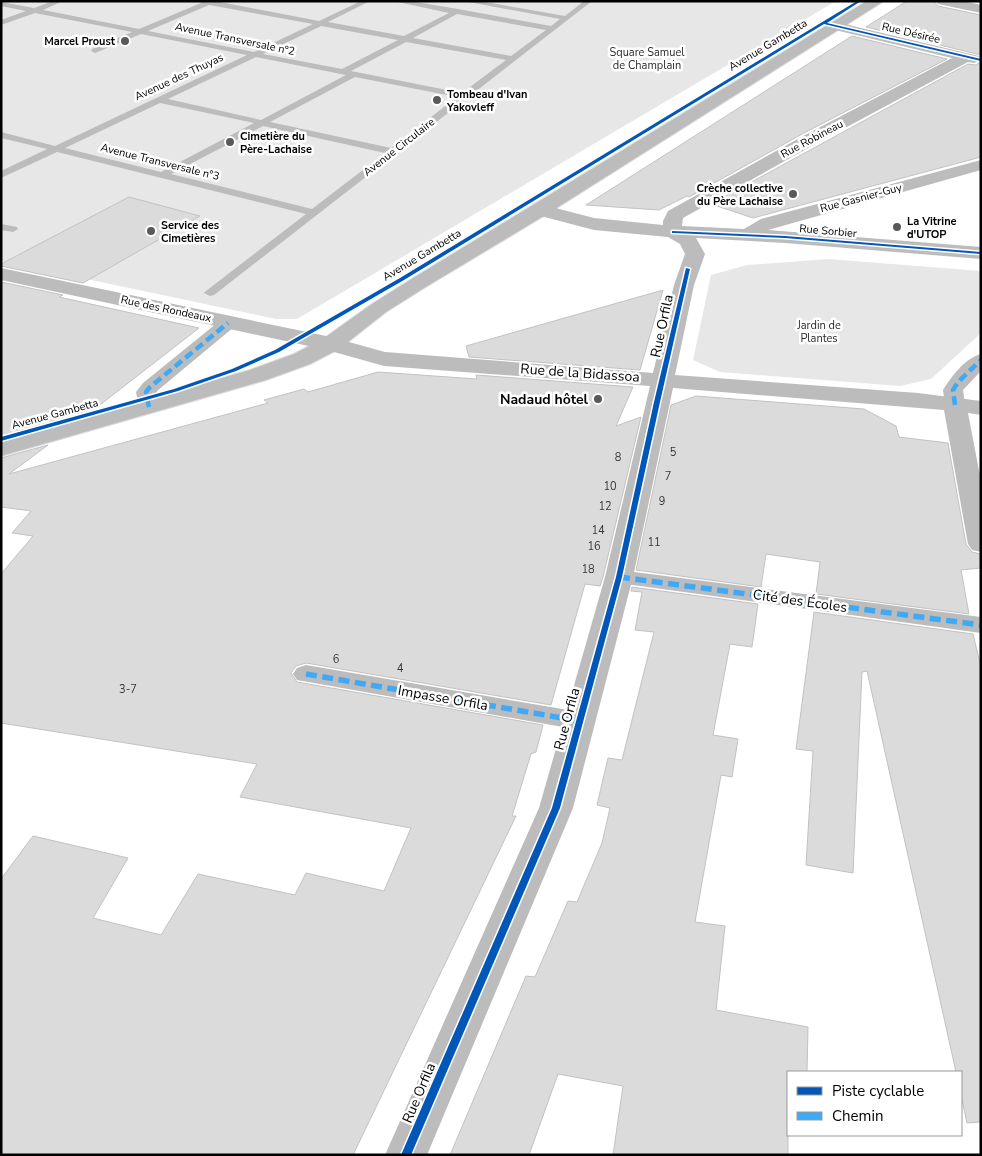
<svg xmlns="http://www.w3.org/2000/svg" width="982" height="1156" viewBox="0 0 982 1156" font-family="'Nunito Sans',sans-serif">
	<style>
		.green { fill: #e7e7e7 }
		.building { fill: #dbdbdb; stroke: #c2c2c2 }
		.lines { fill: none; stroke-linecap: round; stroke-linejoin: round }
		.primary-casing { stroke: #dbdbdb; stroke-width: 2 }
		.service { fill: #bcbcbc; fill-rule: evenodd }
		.pedestrian { fill: #bcbcbc; fill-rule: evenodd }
		.minor { fill: #bcbcbc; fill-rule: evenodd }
		.primary { fill: #bcbcbc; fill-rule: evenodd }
		.quiet-far1 { stroke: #3fa9f5; stroke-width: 4.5; stroke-dasharray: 9 4.5; stroke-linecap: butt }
		.quiet { stroke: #3fa9f5; stroke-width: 5.5; stroke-dasharray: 11 5.5; stroke-linecap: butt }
		.cycleway-casing { stroke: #fff; stroke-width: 3 }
		.cycleway { fill: #0057b8; fill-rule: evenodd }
		.poi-dot { fill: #595959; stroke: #fff; stroke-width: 2 }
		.labels { text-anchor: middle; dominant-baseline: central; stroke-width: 5; stroke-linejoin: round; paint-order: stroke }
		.far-street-label { font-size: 11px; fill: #000; stroke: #fff }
		.far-poi-label { font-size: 11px; font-weight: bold; fill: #000; stroke: #fff; text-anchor: start }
		.far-park-label { font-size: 11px; fill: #2b2b2b; stroke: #fff }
		.number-label { font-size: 11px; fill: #373737 }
		.street-label { font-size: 14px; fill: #000; stroke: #fff }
		.poi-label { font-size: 14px; font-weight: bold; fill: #000; stroke: #fff; text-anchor: end }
	</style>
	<rect width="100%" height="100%" fill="#fff"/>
	<path class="green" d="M1 1H836L297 319H276L1 261Z
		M829 259 981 271V333L931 379 900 386 720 372 693 360 711 275 747 265Z"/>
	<path class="building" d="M907 1H934L938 6 981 15V55L866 27Z
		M852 36 947 59 804 133 689 197 687 196 659 210 586 205Z
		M981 62V157L753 218 711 204 968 64 975 65Z
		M129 197 200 216 83 283 1 266V264Z
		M1 282 63 295 59 297 199 328 87 415 1 439Z
		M663 290 640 370 469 357 466 346Z
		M378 372 477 379 476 375 633 387 616 426 641 417 603 577 600 586 585 584 551 705 306 663 296 666 291 673 297 682 543 725 536 752 531 754 512 816H516L353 1155H1V879L33 836 128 858 93 918 161 935 198 874 295 895 306 873 384 891 411 828 240 797 257 764 1 723V574L33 536 12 533 31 511 1 507V458L48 445 9 474 268 403 264 400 304 389 308 392Z
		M696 396 864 409 896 426 899 437 948 443 966 544 972 552 981 554V568L961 570 969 614 816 594 820 562 766 554 761 587 636 570 671 405Z
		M632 587 758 604 752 647 730 644 713 735 738 739 732 777 721 775 695 922 725 926 716 1010 808 1027 807 1072H788V1155H613L623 1086 558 1074 529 1155H450L526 976 535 977 568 901 577 902 602 843 610 808 597 805 608 758 622 760 654 632 635 630 642 592 631 591Z
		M814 612 973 634 981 667V1122L967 1123 961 1095V1072H956L867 671 862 672 853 873 806 865 813 751 796 749Z"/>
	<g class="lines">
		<defs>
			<path id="primary" d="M867 1H884L547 214 424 288 386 312 339 349 310 364 266 380 1 456V441L250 370 294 354 323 339 372 304 410 280Z"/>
		</defs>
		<use href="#primary" class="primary-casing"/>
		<path class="service" d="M53 1H63L43 10 139 29 201 3 199 1H215L319 21 361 1H370L328 22 404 36 449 13 393 1H410L458 9 551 26 560 19 463 1H480L565 16 584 1H592L214 295 210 296 204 293 206 291 306 214 57 152 1 178V171L47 149 1 138V132L55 146 247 55 141 34 95 53 91 51 92 49 132 32 35 13 1 25V20L26 11 1 6V2L34 8ZM209 5 313 24 254 52 148 31ZM457 14 546 30 511 56 413 38ZM321 26 398 40 342 69 263 54ZM406 42 506 60 462 93 351 71ZM256 57 346 75 261 120 168 99ZM355 77 457 97 391 148 270 122ZM160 103 254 123 161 172 65 148ZM263 126 385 153 312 209 171 174Z
			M1 224 17 227 18 229 13 232 1 230Z"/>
		<path class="pedestrian" d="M228 317 234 319 237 323 234 327 157 391 159 407 156 411 149 413 142 411 139 407 136 392 143 383 222 319Z
			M981 354V371L963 390 965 405 962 409 955 411 948 409 945 405 943 390C951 377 965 358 981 354Z
			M619 570 981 617V633L611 582 607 577 611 572Z
			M306 665 580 712 589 714 593 721 589 728 580 730 297 680 293 674 297 668Z"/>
		<path class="minor" d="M936 1H963L981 5V13L938 4Z
			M836 22 979 56 981 60 974 63 968 62 817 143 683 218 682 226 744 229 761 219 981 160V170L768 230 981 247V259L785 243 696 238 705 254 694 285 675 375 918 393 981 401V415L968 413 981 481V552L972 550 968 544 944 410 673 388 633 577 573 808 427 1155H385L539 808 605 577 650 386 384 366 327 350 1 280V268L331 337 385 352 653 373 674 285 685 254 680 244 668 237 594 230 533 214 531 210 533 206 540 204 594 218 663 225V221L668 211 805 135 952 58 831 29 829 26 831 23Z"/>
		<use href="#primary" class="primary"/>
		<path class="quiet-far1" d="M955 405 953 390 958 382 981 360
			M149 407 146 392 150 387 228 323"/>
		<path class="quiet" d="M619 577 981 625
			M306 674 580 721"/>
		<defs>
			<path id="cycleway" d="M857 1H861L827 23 981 59V61L824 24 404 280 279 352 236 371 178 391 1 441V437L174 389 232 369 275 350 400 278Z
				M672 231 785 236 981 252V254L785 238 674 233H672Z
				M686 268 690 269 660 402 622 577 560 808 411 1155H401L552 808 616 577 654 402Z"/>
		</defs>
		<use href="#cycleway" class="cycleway-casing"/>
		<use href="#cycleway" class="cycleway"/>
	</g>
	<g class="poi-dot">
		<circle cx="125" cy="41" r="5"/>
		<circle cx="437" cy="100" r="5"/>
		<circle cx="230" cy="142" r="5"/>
		<circle cx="793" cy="194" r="5"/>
		<circle cx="897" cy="227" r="5"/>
		<circle cx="151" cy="231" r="5"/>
		<circle cx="598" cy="399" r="5"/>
	</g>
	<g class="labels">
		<g class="far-street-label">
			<text transform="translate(911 33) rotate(13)">Rue Désirée</text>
			<text transform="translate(235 39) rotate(12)">Avenue Transversale n°2</text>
			<text transform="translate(768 45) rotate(-31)">Avenue Gambetta</text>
			<text transform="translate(179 77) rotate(-25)">Avenue des Thuyas</text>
			<text transform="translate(812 139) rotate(-28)">Rue Robineau</text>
			<text transform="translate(399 147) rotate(-38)">Avenue Circulaire</text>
			<text transform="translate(160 162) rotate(14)">Avenue Transversale n°3</text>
			<text transform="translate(861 198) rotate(-15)">Rue Gasnier-Guy</text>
			<text transform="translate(828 231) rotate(5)">Rue Sorbier</text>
			<text transform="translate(422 255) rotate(-31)">Avenue Gambetta</text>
			<text transform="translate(166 309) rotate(12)">Rue des Rondeaux</text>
			<text transform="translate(55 414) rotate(-15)">Avenue Gambetta</text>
		</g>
		<g class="far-poi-label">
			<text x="115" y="41" text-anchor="end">Marcel Proust</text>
			<text x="447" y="94">Tombeau d'Ivan<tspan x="447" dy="13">Yakovleff</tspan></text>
			<text x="240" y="136">Cimetière du<tspan x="240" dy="13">Père-Lachaise</tspan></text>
			<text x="783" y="188" text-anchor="end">Crèche collective<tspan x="783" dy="13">du Père Lachaise</tspan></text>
			<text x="907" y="221">La Vitrine<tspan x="907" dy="13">d'UTOP</tspan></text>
			<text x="161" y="225">Service des<tspan x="161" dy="13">Cimetières</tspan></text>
		</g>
		<g class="far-park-label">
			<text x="647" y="52">Square Samuel<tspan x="647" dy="13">de Champlain</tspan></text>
			<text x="819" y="325">Jardin de<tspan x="819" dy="13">Plantes</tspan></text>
		</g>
		<g class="number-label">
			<text x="673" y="452">5</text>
			<text x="618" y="457">8</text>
			<text x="668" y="476">7</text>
			<text x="610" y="486">10</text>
			<text x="662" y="501">9</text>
			<text x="605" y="506">12</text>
			<text x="598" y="530">14</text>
			<text x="654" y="542">11</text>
			<text x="594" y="546">16</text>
			<text x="588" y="569">18</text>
			<text x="336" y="659">6</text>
			<text x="400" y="668">4</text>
			<text x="128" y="689">3-7</text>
		</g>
		<g class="street-label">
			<text transform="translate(662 326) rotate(-78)">Rue Orfila</text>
			<text transform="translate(580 373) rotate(4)">Rue de la Bidassoa</text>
			<text transform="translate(800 601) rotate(8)">Cité des Écoles</text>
			<text transform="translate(443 698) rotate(10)">Impasse Orfila</text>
			<text transform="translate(567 719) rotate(-75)">Rue Orfila</text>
			<text transform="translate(419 1093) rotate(-67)">Rue Orfila</text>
		</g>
		<g class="poi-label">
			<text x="588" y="399">Nadaud hôtel</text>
		</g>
	</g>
	<rect width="982" height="1156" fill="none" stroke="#000000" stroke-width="5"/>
	<rect x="787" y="1071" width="175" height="65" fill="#ffffff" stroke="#999999"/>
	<rect x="797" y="1087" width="25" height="8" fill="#0057b8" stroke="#999999"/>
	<text x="832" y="1096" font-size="15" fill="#000000">Piste cyclable</text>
	<rect x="797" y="1112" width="25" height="8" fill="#3fa9f5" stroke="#999999"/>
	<text x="832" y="1121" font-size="15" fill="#000000">Chemin</text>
</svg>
